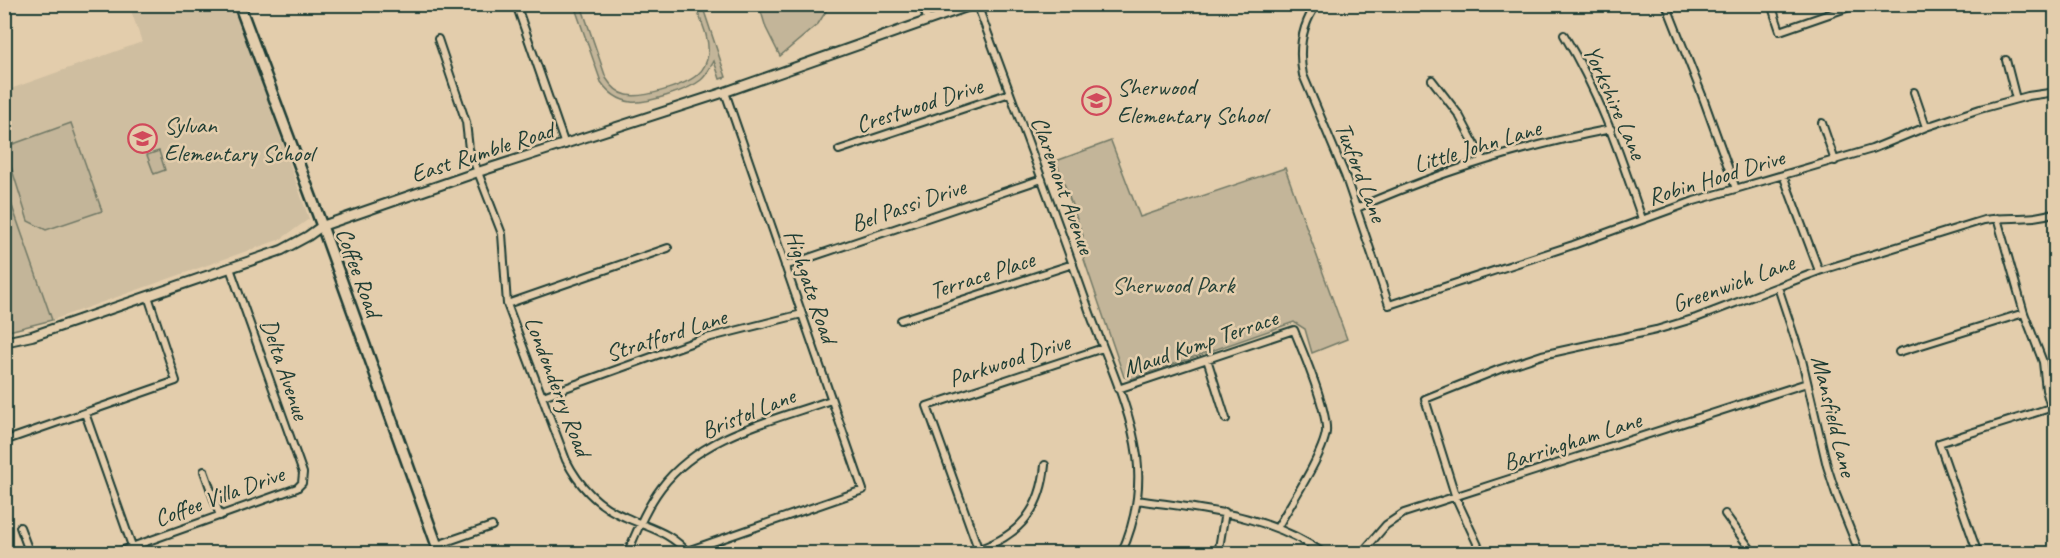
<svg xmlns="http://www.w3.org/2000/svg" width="2060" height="558" viewBox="0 0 2060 558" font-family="Caveat,sans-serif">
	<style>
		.built { fill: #cfbea0 }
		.green { fill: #c3b599; stroke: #717966; stroke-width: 1.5 }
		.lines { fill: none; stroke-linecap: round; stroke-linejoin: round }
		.minor-casing { stroke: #1f3d34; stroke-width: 10 }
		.tertiary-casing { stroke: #1f3d34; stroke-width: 12 }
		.secondary-casing { stroke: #1f3d34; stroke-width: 14 }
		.minor { stroke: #e3cdac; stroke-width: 6 }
		.tertiary { stroke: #e3cdac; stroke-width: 8 }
		.secondary { stroke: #e3cdac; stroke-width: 9 }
		.labels { text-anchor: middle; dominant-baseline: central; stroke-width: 5; stroke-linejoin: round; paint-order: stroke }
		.poi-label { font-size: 24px; fill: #1f3d34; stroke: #e3cdac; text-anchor: start }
		.street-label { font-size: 24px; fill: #1f3d34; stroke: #e3cdac }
		.park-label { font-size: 24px; fill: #274339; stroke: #e3cdac }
	</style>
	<rect width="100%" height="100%" fill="#e3cdac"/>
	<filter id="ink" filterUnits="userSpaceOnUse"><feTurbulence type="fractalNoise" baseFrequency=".0167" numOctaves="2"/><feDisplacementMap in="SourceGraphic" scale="12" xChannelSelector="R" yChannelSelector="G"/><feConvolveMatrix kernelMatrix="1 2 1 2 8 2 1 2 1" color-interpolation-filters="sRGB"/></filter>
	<g filter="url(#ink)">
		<path class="built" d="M129 5H234L309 219 281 239 52 320 5 188V91L142 42Z"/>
		<path class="green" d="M574 5H581L606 78C611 86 618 93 627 95 642 99 687 85 698 74 704 69 707 62 708 54 710 38 700 19 695 5H702L726 77 720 79 714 61C710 68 707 75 701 80 689 90 646 104 631 102 617 100 608 92 601 82Z
			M759 5V4L830 5 818 24 780 56 766 28Z
			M71 123 102 211 46 230 28 221 5 147Z
			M1111 141 1140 217 1285 168 1347 339 1312 353 1305 329 1294 322 1131 379 1124 377 1077 239 1083 236 1056 161Z
			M159 151 165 170 154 174 147 155Z
			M5 186 52 320 5 332H4Z"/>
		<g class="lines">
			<defs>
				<path id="minor" d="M516 4 565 145
					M922 4 928 21
					M977 4C1015 107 1054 210 1090 313 1106 357 1131 409 1137 456 1141 489 1135 523 1121 554
					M1317 4C1301 26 1298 49 1303 75L1345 175 1389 305 1573 245 1694 201 1872 149 1926 127 1980 109 2028 96 2056 92
					M1666 4 1702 95 1736 189
					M1771 4 1780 31 1858 4
					M1564 35C1601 96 1619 152 1642 219
					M438 39 466 122 469 149 502 234 507 304 566 460C579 486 598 506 625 517 651 529 669 531 689 554
					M2006 60 2016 99
					M1432 80 1459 115 1483 160
					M1914 92 1926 127
					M1822 123 1835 161
					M839 150 1010 93
					M1783 175 1819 271
					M1357 208C1439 172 1523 146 1611 129
					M1997 218 2024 313 2043 362 2046 390 2056 425
					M785 266 1042 179
					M1778 287 1802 360 1827 466 1836 494 1860 554
					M507 304 668 248
					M901 320 1073 264
					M1899 352 2024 313
					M1207 359 1226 419
					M1118 389 1294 330C1303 352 1328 410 1326 432 1323 455 1290 505 1277 528
					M543 396 699 340 802 314
					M85 413 132 546
					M4 441 176 381 148 296
					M204 471 220 516
					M1137 500C1205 510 1266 513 1325 554
					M1725 514 1754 554
					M20 527 30 554
					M437 545 492 526
					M979 549C1020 535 1041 509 1045 465
					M687 551 863 490 725 92
					M112 554 297 488 302 483 303 473 230 268
					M627 554C637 531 646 508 661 488 701 435 771 421 831 400
					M980 554 927 406 1103 348
					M1218 554 1225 512
					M1361 554 1386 525 1404 513 1807 383
					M1482 554 1456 498 1425 399 1500 369 1542 355 1656 330 1696 318 1819 271 1984 220C2011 215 2028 222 2056 212
					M1978 554 1939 443 2050 408"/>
				<path id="tertiary" d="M4 342 32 336 282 250 308 236 322 226 478 172 725 92 975 4"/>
				<path id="secondary" d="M239 4 322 226 440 554"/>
			</defs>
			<use href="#minor" class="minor-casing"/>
			<use href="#tertiary" class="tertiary-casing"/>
			<use href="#secondary" class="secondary-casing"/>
			<use href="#minor" class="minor"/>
			<use href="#tertiary" class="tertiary"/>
			<use href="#secondary" class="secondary"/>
		</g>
	</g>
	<defs>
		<symbol id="school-ring" viewBox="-11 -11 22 22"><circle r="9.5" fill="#e3cdac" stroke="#d1495b" stroke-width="1.5"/><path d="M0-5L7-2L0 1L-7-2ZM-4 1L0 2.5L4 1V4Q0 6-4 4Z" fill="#d1495b"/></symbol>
	</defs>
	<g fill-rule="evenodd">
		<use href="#school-ring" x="1080" y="84" width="33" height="33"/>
		<use href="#school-ring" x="126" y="122" width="33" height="33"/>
	</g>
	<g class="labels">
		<g class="poi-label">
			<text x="1117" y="87">Sherwood<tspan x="1117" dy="28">Elementary School</tspan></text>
			<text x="164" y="125">Sylvan<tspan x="164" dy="28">Elementary School</tspan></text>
		</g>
		<g class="street-label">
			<text transform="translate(1615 102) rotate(66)">Yorkshire Lane</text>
			<text transform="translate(919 105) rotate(-18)">Crestwood Drive</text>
			<text transform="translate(1477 146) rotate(-17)">Little John Lane</text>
			<text transform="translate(482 152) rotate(-18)">East Rumble Road</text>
			<text transform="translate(1361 172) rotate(69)">Tuxford Lane</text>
			<text transform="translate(1716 177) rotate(-17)">Robin Hood Drive</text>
			<text transform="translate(1063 185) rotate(70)">Claremont Avenue</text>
			<text transform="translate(908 205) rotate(-19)">Bel Passi Drive</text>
			<text transform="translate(359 272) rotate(70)">Coffee Road</text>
			<text transform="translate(982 275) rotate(-18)">Terrace Place</text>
			<text transform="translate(1733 283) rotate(-20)">Greenwich Lane</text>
			<text transform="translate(811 286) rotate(71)">Highgate Road</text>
			<text transform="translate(666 335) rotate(-18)">Stratford Lane</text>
			<text transform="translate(1200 343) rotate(-19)">Maud Kump Terrace</text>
			<text transform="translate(1009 360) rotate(-18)">Parkwood Drive</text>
			<text transform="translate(285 369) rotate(71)">Delta Avenue</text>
			<text transform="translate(558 386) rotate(69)">Londonderry Road</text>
			<text transform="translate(748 413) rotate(-22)">Bristol Lane</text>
			<text transform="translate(1834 416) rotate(76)">Mansfield Lane</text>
			<text transform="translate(1572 441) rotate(-18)">Barringham Lane</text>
			<text transform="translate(219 496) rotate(-20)">Coffee Villa Drive</text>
		</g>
		<g class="park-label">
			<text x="1173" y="285">Sherwood Park</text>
		</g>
	</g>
	<rect width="2060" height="558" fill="none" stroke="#e3cdac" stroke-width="24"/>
	<rect x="12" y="12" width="2036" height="534" fill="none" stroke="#1f3d34" stroke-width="2" filter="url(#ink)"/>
</svg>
